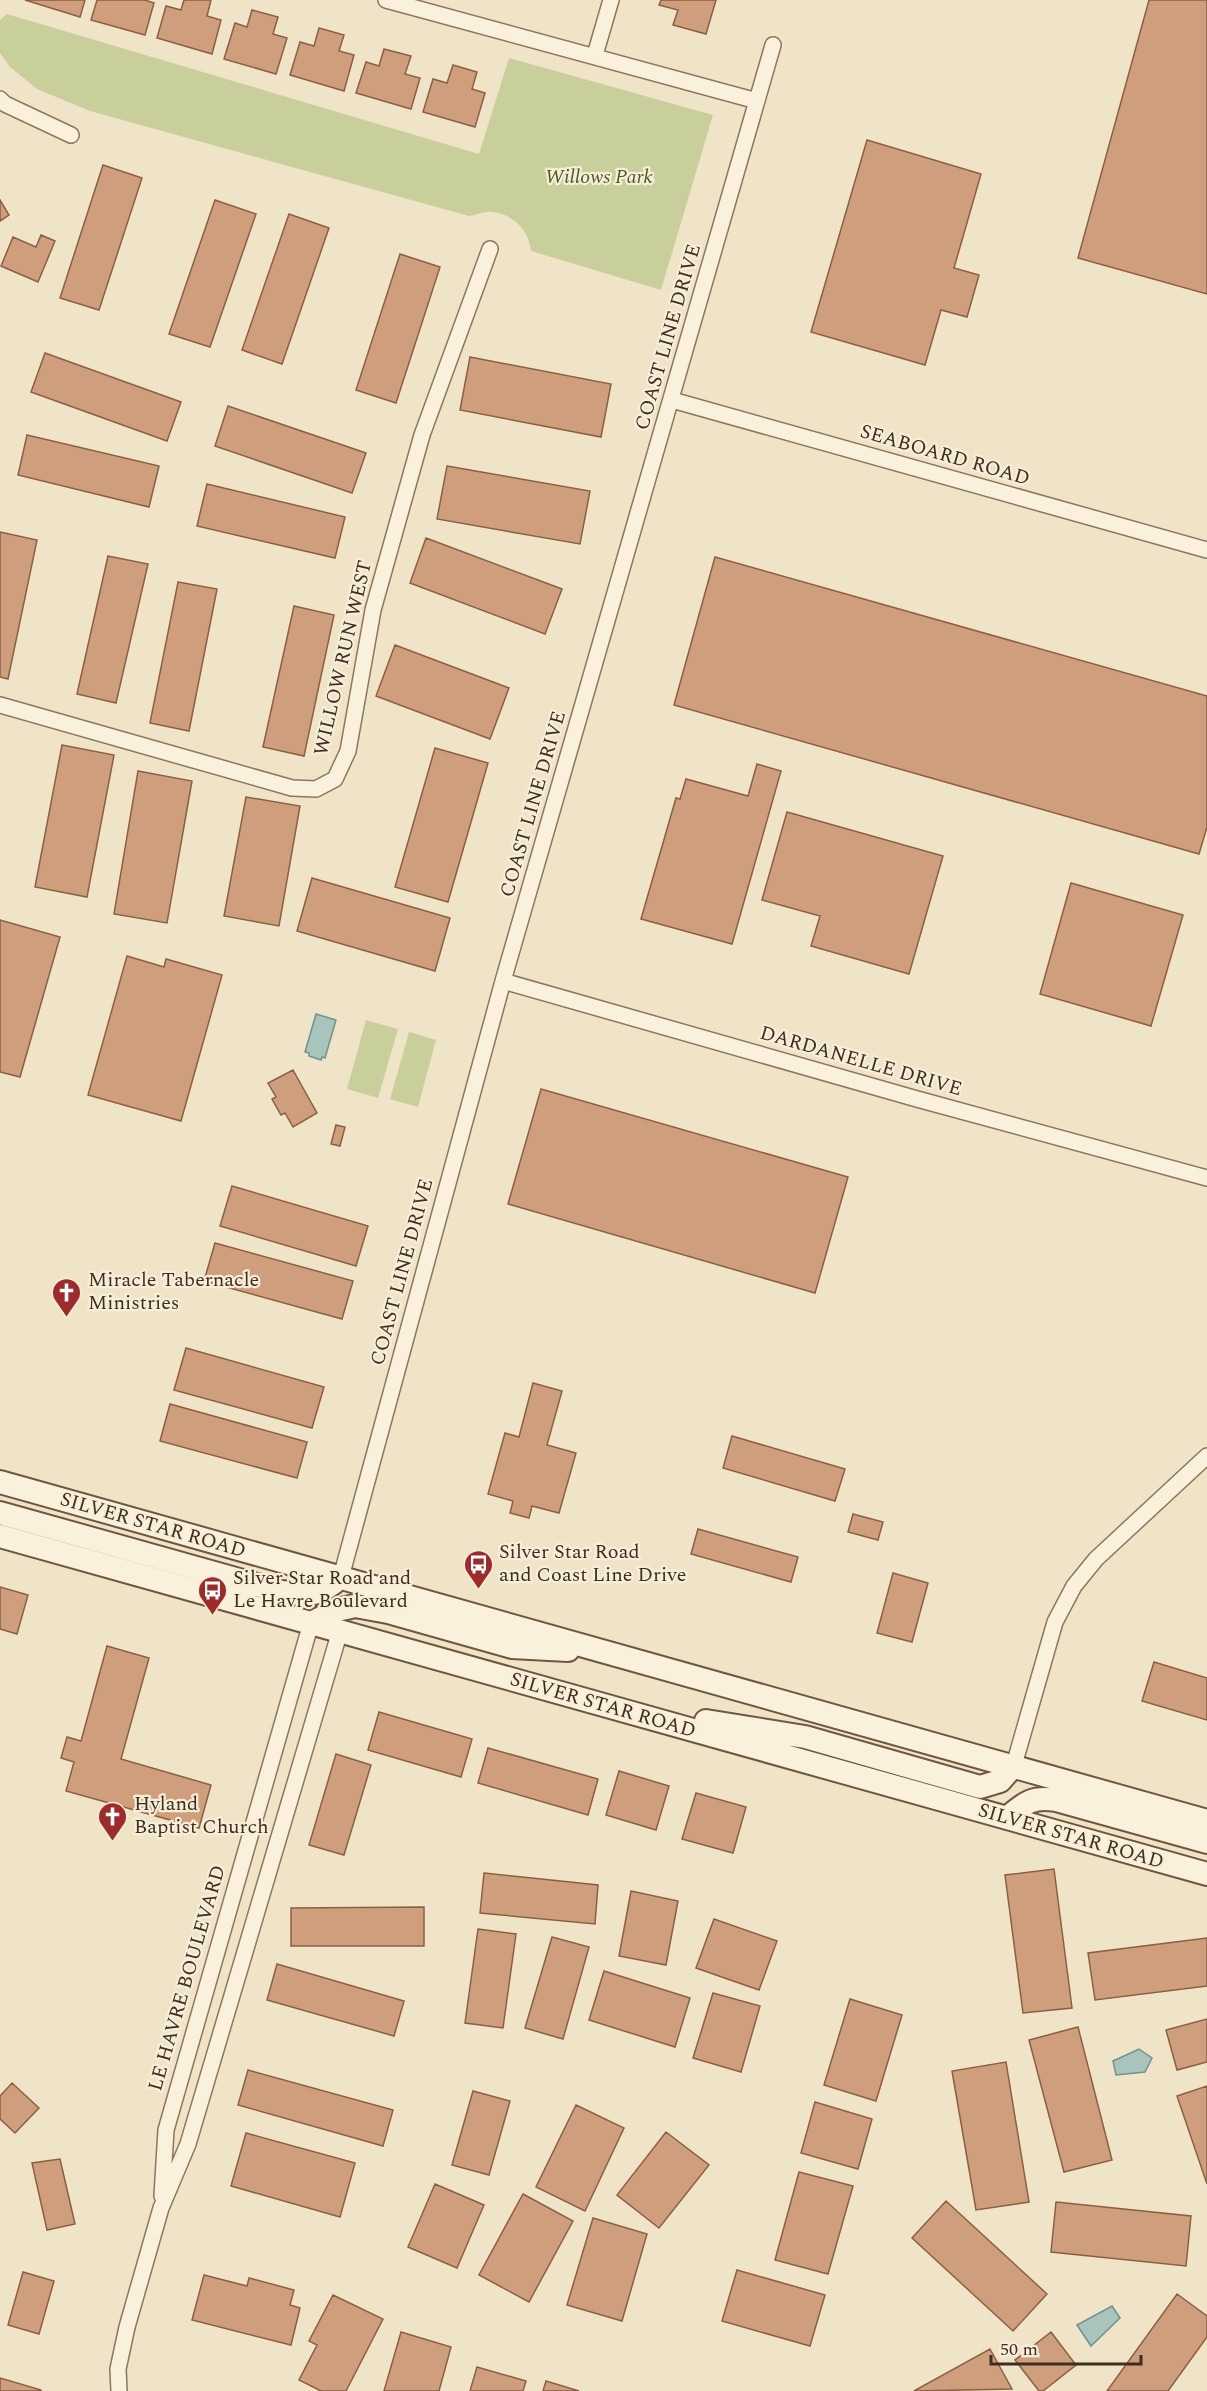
<svg xmlns="http://www.w3.org/2000/svg" width="1207" height="2391" viewBox="0 0 1207 2391" font-family="Spectral,serif">
	<style>
		.green { fill: #c9cf9b }
		.water { fill: #a9c4bc; stroke: #6f938a; stroke-width: 1.5 }
		.building { fill: #cf9f7d; stroke: #8d5f41; stroke-width: 1.5 }
		.lines { fill: none; stroke-linecap: round; stroke-linejoin: round }
		.minor-casing { stroke: #8d765c; stroke-width: 18 }
		.secondary-casing { stroke: #6f573f; stroke-width: 26 }
		.minor { stroke: #faf1dc; stroke-width: 15 }
		.secondary { stroke: #faf1dc; stroke-width: 22 }
		.labels { text-anchor: middle; dominant-baseline: central; stroke-width: 4.5; stroke-linejoin: round; paint-order: stroke }
		.park-label { font-size: 20px; font-style: italic; fill: #4d5a26; stroke: #f7eed8 }
		.street-label { font-size: 20px; fill: #3d2e20; stroke: #f7eed8 }
		.poi-label { font-size: 20px; fill: #3d2e20; stroke: #f7eed8; text-anchor: start }
	</style>
	<rect width="100%" height="100%" fill="#f0e4c8"/>
	<path class="green" d="M7 14 479 154 509 58 713 115 661 290 531 251C529 230 514 215 493 212 486 211 476 215 469 216L90 111 37 89 10 67 0 53V20Z
		M366 1020 398 1029 378 1098 347 1089Z
		M409 1032 436 1040 418 1107 390 1099Z"/>
	<path class="water" d="M316 1014 336 1020 325 1058 322 1057 321 1060 309 1056V1053L305 1052Z
		M1139 2049 1152 2058 1145 2072 1116 2075 1113 2061Z
		M1112 2306 1120 2318 1091 2346 1077 2325Z"/>
	<path class="building" d="M25 0H85L80 17Z
		M97 0H145L154 3 145 35 91 20Z
		M184 0H211L207 16 221 20 212 54 157 38 166 6 181 10Z
		M661 0H716L706 34 673 25 678 10 659 5Z
		M1149 0H1207V294L1078 258Z
		M252 10 278 17 273 34 287 38 276 74 224 59 235 23 247 27Z
		M319 28 344 35 339 51 354 55 344 91 290 75 300 42 314 46Z
		M384 49 411 56 405 74 420 78 411 109 356 93 366 62 379 66Z
		M453 65 477 72 472 89 485 93 475 127 423 112 433 79 447 83Z
		M867 140 981 174 954 268 979 275 967 317 941 310 925 365 811 332Z
		M103 165 142 178 99 310 60 298Z
		M0 200 9 215 0 221Z
		M215 200 256 214 210 347 169 334Z
		M289 214 329 228 282 364 242 350Z
		M41 235 55 241 38 282 1 266 13 237 36 247Z
		M400 254 440 267 396 403 356 390Z
		M45 353 181 402 167 441 31 392Z
		M470 357 611 384 601 437 460 410Z
		M228 406 366 453 352 493 215 446Z
		M27 435 159 466 149 507 18 475Z
		M447 466 590 491 580 544 437 519Z
		M207 484 345 517 335 558 197 526Z
		M0 532 37 540 8 679 0 677Z
		M426 538 562 589 545 634 410 583Z
		M108 556 148 564 116 703 77 694Z
		M715 557 1207 696V827L1199 854 674 705Z
		M178 582 217 589 189 731 150 723Z
		M294 606 334 615 304 756 263 747Z
		M395 645 509 688 490 739 376 696Z
		M62 745 114 755 87 897 35 887Z
		M435 748 488 763 448 902 395 887Z
		M757 764 781 771 732 944 641 919 676 798 680 799 686 779 748 796Z
		M138 771 192 781 167 923 114 914Z
		M246 797 300 806 279 926 224 916Z
		M787 812 943 856 909 974 811 946 820 916 762 900Z
		M312 878 450 918 435 971 297 931Z
		M1071 883 1183 915 1151 1026 1040 994Z
		M0 920 60 937 20 1077 0 1072Z
		M127 956 164 967 166 959 222 975 181 1121 88 1095Z
		M293 1070 317 1113 293 1127 285 1113 281 1115 272 1099 276 1097 268 1083Z
		M541 1089 848 1177 815 1293 508 1204Z
		M336 1125 345 1127 340 1146 331 1144Z
		M232 1186 368 1226 356 1266 220 1226Z
		M215 1243 353 1281 342 1319 204 1281Z
		M186 1348 324 1387 312 1428 174 1390Z
		M533 1383 562 1391 547 1445 576 1453 559 1513 532 1506 529 1518 510 1513 513 1501 488 1494 505 1433 519 1437Z
		M170 1404 307 1442 297 1478 160 1441Z
		M732 1436 845 1469 835 1501 723 1468Z
		M853 1514 883 1522 878 1540 848 1532Z
		M698 1529 798 1557 791 1582 691 1554Z
		M893 1573 928 1583 912 1642 877 1633Z
		M0 1587 28 1595 17 1634 0 1629Z
		M107 1646 149 1658 121 1759 211 1785 199 1828 66 1791 74 1762 61 1758 67 1737 81 1741Z
		M1154 1662 1207 1678V1720L1142 1701Z
		M379 1712 472 1739 461 1777 368 1750Z
		M488 1748 598 1779 588 1815 478 1783Z
		M336 1754 371 1765 344 1855 309 1845Z
		M619 1771 669 1786 656 1830 606 1815Z
		M696 1793 746 1807 733 1853 682 1839Z
		M1054 1869 1072 2008 1023 2013 1005 1875Z
		M484 1873 598 1885 595 1924 480 1913Z
		M631 1891 678 1901 666 1965 619 1956Z
		M424 1907V1946H291V1908Z
		M714 1919 777 1941 759 1990 696 1968Z
		M478 1929 516 1934 503 2028 465 2023Z
		M552 1937 589 1947 563 2039 525 2028Z
		M1207 1938V1986L1095 2000 1088 1953Z
		M277 1964 404 2001 394 2036 267 2000Z
		M604 1971 690 1998 675 2047 589 2020Z
		M713 1993 760 2006 741 2072 693 2058Z
		M850 1999 902 2015 876 2101 824 2085Z
		M1207 2019V2062L1177 2070 1166 2030Z
		M1078 2027 1112 2160 1064 2172 1029 2040Z
		M1006 2062 1029 2202 976 2210 952 2071Z
		M248 2070 393 2110 383 2146 238 2105Z
		M12 2083 39 2108 15 2133 0 2119V2096Z
		M1207 2086V2184L1177 2096Z
		M473 2091 510 2101 489 2175 452 2165Z
		M815 2102 872 2119 858 2169 801 2153Z
		M576 2105 624 2128 585 2211 536 2187Z
		M666 2132 709 2165 659 2228 617 2195Z
		M246 2133 355 2163 340 2217 231 2186Z
		M60 2159 75 2224 47 2230 32 2163Z
		M799 2172 853 2186 828 2274 775 2260Z
		M435 2184 484 2205 457 2268 408 2247Z
		M523 2194 573 2221 529 2302 479 2275Z
		M946 2201 1047 2294 1013 2331 912 2238Z
		M1056 2202 1191 2216 1186 2266 1051 2252Z
		M593 2218 647 2234 622 2321 567 2305Z
		M737 2270 825 2295 810 2346 722 2321Z
		M23 2272 54 2281 39 2334 8 2325Z
		M204 2275 247 2286 249 2278 294 2290 290 2305 300 2308 291 2345 192 2320Z
		M1177 2294 1207 2316V2337L1168 2391H1107Z
		M333 2295 383 2319 346 2391H321L299 2380 317 2345 309 2341Z
		M401 2332 451 2347 439 2391H384Z
		M1051 2332 1076 2365 1043 2391H1039L1015 2360Z
		M990 2349 1012 2389 914 2391Z
		M477 2367 526 2381 523 2391H470Z
		M0 2378 41 2390V2391H0Z
		M546 2381 579 2391H543Z"/>
	<g class="lines">
		<defs>
			<path id="minor" d="M386 0 757 101
				M595 55 611 0
				M0 99 5 104 71 135
				M672 400 1207 550
				M0 705 292 788 316 789 335 779 348 751 373 610 422 435 490 249
				M503 981 917 1099 1207 1178
				M341 1577 503 981 773 45
				M1014 1765 1055 1622 1074 1586 1096 1559 1207 1456
				M162 2196 166 2130 311 1623
				M119 2391 118 2369 127 2327 161 2208 188 2144 340 1631"/>
			<path id="secondary" d="M0 1482 1207 1821
				M0 1513 282 1592C311 1595 317 1597 341 1577
				M0 1536 1207 1874
				M311 1623 337 1610 355 1606 388 1612 512 1647 568 1650
				M706 1721 805 1737 980 1787 1000 1781 1014 1765
				M1007 1818C1025 1803 1032 1796 1056 1800L1207 1842"/>
		</defs>
		<use href="#minor" class="minor-casing"/>
		<use href="#secondary" class="secondary-casing"/>
		<use href="#minor" class="minor"/>
		<use href="#secondary" class="secondary"/>
	</g>
	<defs>
		<symbol id="church-pin" viewBox="-11 -11 22 30"><path d="M0 17L-7.5 6A9.5 9.5 0 1 1 7.5 6Z" fill="#9e2a2b" stroke="#f7eed8"/><path d="M-1.2-6h2.4v3.5h3.3v2.4h-3.3V6h-2.4V-.1h-3.3v-2.4h3.3Z" fill="#fff"/></symbol>
		<symbol id="bus-pin" viewBox="-11 -11 22 30"><path d="M0 17L-7.5 6A9.5 9.5 0 1 1 7.5 6Z" fill="#9e2a2b" stroke="#f7eed8"/><path d="M-5-6H5V4H4V6H2V4H-2V6H-4V4H-5ZM-3.5-4V0h7V-4ZM-3.5 1.2v1.5H-2V1.2ZM2 1.2v1.5H3.5V1.2Z" fill="#fff"/></symbol>
	</defs>
	<g fill-rule="evenodd">
		<use href="#church-pin" x="50" y="1276" width="33" height="45"/>
		<use href="#bus-pin" x="462" y="1548" width="33" height="45"/>
		<use href="#bus-pin" x="196" y="1574" width="33" height="45"/>
		<use href="#church-pin" x="96" y="1800" width="33" height="45"/>
	</g>
	<g class="labels">
		<g class="park-label">
			<text x="599" y="177">Willows Park</text>
		</g>
		<g class="street-label">
			<text transform="translate(668 337) rotate(-74)">COAST LINE DRIVE</text>
			<text transform="translate(945 455) rotate(16)">SEABOARD ROAD</text>
			<text transform="translate(343 658) rotate(-77)">WILLOW RUN WEST</text>
			<text transform="translate(533 804) rotate(-74)">COAST LINE DRIVE</text>
			<text transform="translate(861 1061) rotate(16)">DARDANELLE DRIVE</text>
			<text transform="translate(402 1272) rotate(-75)">COAST LINE DRIVE</text>
			<text transform="translate(153 1525) rotate(16)">SILVER STAR ROAD</text>
			<text transform="translate(603 1705) rotate(16)">SILVER STAR ROAD</text>
			<text transform="translate(1071 1836) rotate(16)">SILVER STAR ROAD</text>
			<text transform="translate(187 1978) rotate(-74)">LE HAVRE BOULEVARD</text>
		</g>
		<g class="poi-label">
			<text x="88" y="1280">Miracle Tabernacle<tspan x="88" dy="23">Ministries</tspan></text>
			<text x="499" y="1552">Silver Star Road<tspan x="499" dy="23">and Coast Line Drive</tspan></text>
			<text x="233" y="1578">Silver Star Road and<tspan x="233" dy="23">Le Havre Boulevard</tspan></text>
			<text x="134" y="1804">Hyland<tspan x="134" dy="23">Baptist Church</tspan></text>
		</g>
	</g>
	<path d="M991 2355v9h150v-9" fill="none" stroke="#3d2e20" stroke-width="3"/>
	<text x="1000" y="2355" font-size="18" fill="#3d2e20" stroke="#f7eed8" stroke-width="4.5" paint-order="stroke">50 m</text>
</svg>
